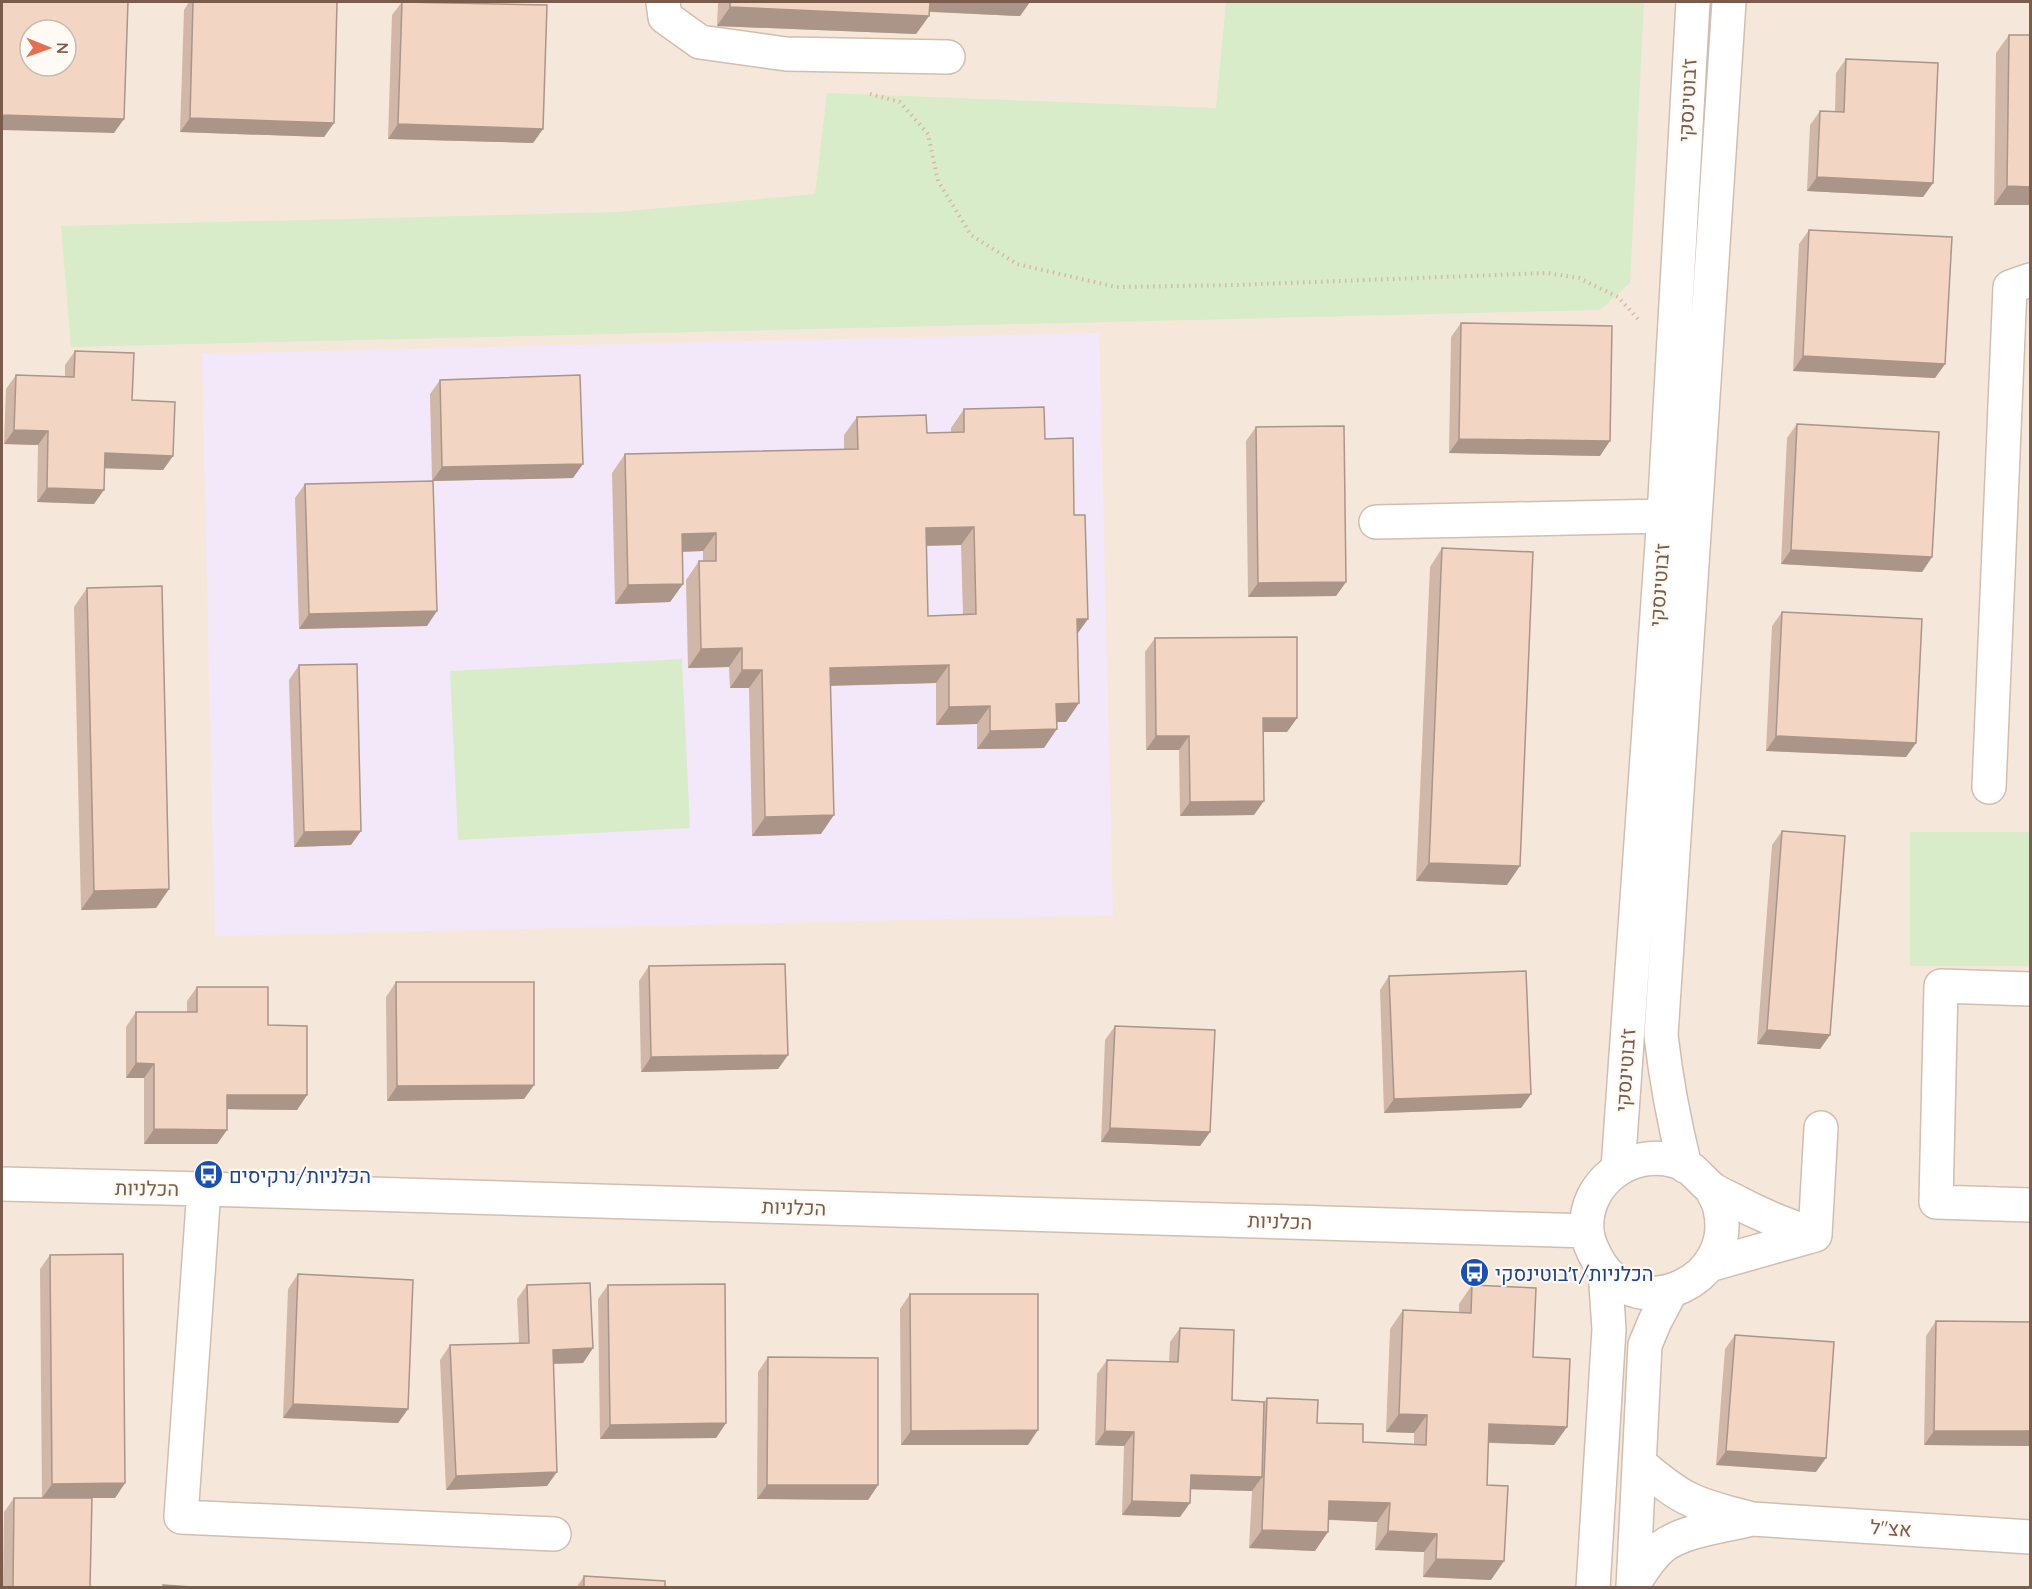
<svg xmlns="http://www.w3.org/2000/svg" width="2032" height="1589" viewBox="0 0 2032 1589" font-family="Quicksand,Heebo,sans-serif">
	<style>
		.residential { fill: #f5e8da; fill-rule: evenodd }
		.education { fill: #f3e8fa }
		.green { fill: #d8ecc9 }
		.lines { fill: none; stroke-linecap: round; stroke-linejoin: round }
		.minor-casing { stroke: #d1beb0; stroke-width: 36 }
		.path { stroke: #d9b8a5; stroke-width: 4; stroke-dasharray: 1.5 4.5; stroke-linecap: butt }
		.minor { stroke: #fff; stroke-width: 33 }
		.wall { fill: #d1b7a8; fill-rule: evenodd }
		.shaded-wall { fill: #aa9588 }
		.building { fill: #f3d5c3; stroke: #aa9588; stroke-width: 1.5; fill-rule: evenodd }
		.labels { text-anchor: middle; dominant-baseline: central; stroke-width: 4.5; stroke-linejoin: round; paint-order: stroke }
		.street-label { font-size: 20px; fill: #7a5c4d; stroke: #fffaf3 }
		.transit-label { font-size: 20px; fill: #164399; stroke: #fffaf3; text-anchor: start }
	</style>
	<rect width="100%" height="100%" fill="#fdf6ec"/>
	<path class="residential" d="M2 2H2030V1587L2 1588ZM30 30H66V66H30Z"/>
	<path class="education" d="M1099 333 1113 915 215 936 202 354Z"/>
	<path class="green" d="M1226 2H1644L1630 283 1600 310 71 347 61 226 617 212 815 194 827 93 1216 108Z
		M682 659 690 828 458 840 450 671Z
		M1910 832H2030V966H1910Z"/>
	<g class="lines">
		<defs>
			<path id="minor" d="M663 2 665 17 700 42 786 54 948 57
				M1376 522 1664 516
				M1989 787 2010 287 2030 280
				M2030 989 1941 986 1936 1202 2030 1205
				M1685 1166C1674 1122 1666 1080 1661 1035L1729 2
				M1618 1169 1664 516 1693 2
				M2 1184 204 1189 1587 1231
				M1711 1188C1714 1195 1719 1202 1720 1209 1737 1280 1641 1326 1600 1264 1594 1254 1588 1243 1587 1231 1583 1183 1631 1148 1675 1161 1693 1166 1698 1178 1711 1188 1717 1193 1725 1196 1731 1199 1760 1215 1784 1224 1815 1235
				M204 1189 181 1517 554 1534
				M1815 1235 1821 1128
				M1709 1265 1815 1235
				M1639 1463C1655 1476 1670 1490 1689 1499 1709 1509 1731 1513 1752 1519L2030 1537
				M1633 1585C1641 1572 1649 1558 1662 1547 1682 1531 1723 1526 1748 1520
				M1593 1588 1609 1329 1605 1271
				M1633 1588 1645 1345 1655 1321 1671 1291"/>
		</defs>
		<use href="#minor" class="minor-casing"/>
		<path class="path" d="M870 94 900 102 928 134 938 181 971 235 1017 264 1116 287 1236 285 1547 273 1579 278 1618 297 1638 319"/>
		<use href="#minor" class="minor"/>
	</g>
	<path class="wall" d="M189 2H337L334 123 324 137 180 132 184 10Z
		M402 2H430L543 129 533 143 388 139 392 15Z
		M718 2H1030L1020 16 929 12V16L916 34 717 26Z
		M2009 35H2031V205H1994L1996 53Z
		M1846 59 1933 183 1923 197 1807 191 1810 125 1820 111 1835 112 1836 73Z
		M1809 230 1945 364 1935 378 1793 371 1799 244Z
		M1461 323 1600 456 1449 453 1451 337Z
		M75 351 132 400 173 456 163 470 105 468 94 504 37 502 38 445 4 444 6 389 16 375 65 377V365Z
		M440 380 573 478 433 481 427 626 299 629 295 498 305 484 432 481 430 394Z
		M964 409 1045 439 1074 515 1088 619 1077 634 1079 703 1066 722H1056L1044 748 977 749V724L936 725V683L831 686 821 834 752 836 749 688H730L729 667 688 668 686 580 699 561H703V551L682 552 683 584 670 602 615 604 612 473 625 454 844 449V435L857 417 927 433 951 432V428ZM961 545 963 615 928 616 926 546Z
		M1797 424 1932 557 1922 572 1781 564 1787 438Z
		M1256 427 1346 582 1336 596 1248 597 1246 441Z
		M1442 548 1507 885 1416 881 1430 567Z
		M87 588 169 889 156 908 81 910 74 607Z
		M1782 612 1916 743 1906 757 1766 751 1772 626Z
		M1155 638 1297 718 1287 732H1264L1254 815 1180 816 1179 750H1146L1145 652Z
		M299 665 351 845 294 847 289 680Z
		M1782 831 1830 1035 1820 1049 1757 1044 1772 845Z
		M649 966 788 1055 778 1069 641 1072 639 981Z
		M1389 976 1531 1094 1521 1108 1384 1113 1380 990Z
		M396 982 534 1085 524 1099 387 1101 386 997Z
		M197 987 268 1025 307 1095 297 1110 227 1109V1130L217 1144H144V1078H126V1027L136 1012H187V1001Z
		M1115 1026 1210 1132 1200 1146 1101 1142 1105 1040Z
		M50 1255 125 1483 115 1498H49L90 1587H3L4 1512 14 1498H42L40 1269Z
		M298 1274 408 1409 398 1423 283 1418 288 1289Z
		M527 1285 593 1348 583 1363 553 1364 547 1486 446 1490 440 1360 450 1345 519 1343 517 1299Z
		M608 1285 726 1423 716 1438 600 1439 598 1299Z
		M1472 1285 1533 1357 1567 1427 1554 1445 1488 1443 1487 1485 1491 1580 1423 1577 1424 1552 1375 1550 1377 1522 1328 1520 1315 1551 1249 1548 1252 1491 1190 1489 1180 1517 1122 1515 1124 1446 1095 1445 1097 1374 1107 1360 1169 1362 1170 1342 1180 1328 1232 1400 1264 1402 1267 1398 1317 1423 1363 1442 1414 1444V1433L1386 1432 1390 1329 1403 1310 1459 1313V1304Z
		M910 1294 1028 1445H901L900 1309Z
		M1936 1321 2031 1322V1446L1924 1445 1926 1336Z
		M1735 1335 1816 1472 1716 1465 1725 1349Z
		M768 1357 878 1485 868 1500 757 1499 758 1372Z
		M584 1576 665 1587H578V1585Z"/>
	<path class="shaded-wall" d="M924 2H1030L1020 16 917 11Z
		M730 7 929 16 916 34 717 26Z
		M2 115 124 119 114 133 2 130Z
		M190 118 334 123 324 137 180 132Z
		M398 124 543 129 533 143 388 139Z
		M1817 177 1933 183 1923 197 1807 191Z
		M2007 186 2031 187V205H1994Z
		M1803 356 1945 364 1935 378 1793 371Z
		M14 430 48 431 38 445 4 444Z
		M1459 439 1610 441 1600 456 1449 453Z
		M105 453 173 456 163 470 95 468Z
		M583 464 573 478 432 481 442 467Z
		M47 488 104 490 94 504 37 502Z
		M974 527 961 545 913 546 926 528Z
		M716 533 703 551 669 552 682 534Z
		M1791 550 1932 557 1922 572 1781 564Z
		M1346 582 1336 596 1248 597 1258 583Z
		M683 584 670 602 615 604 628 585Z
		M437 611 427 626 299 629 309 614Z
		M1077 619H1088L1075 637Z
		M742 648 729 667 688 668 701 649Z
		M949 665 936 683 817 686 830 668Z
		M742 670H762L749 688H730Z
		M1079 703 1066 722H1043L1056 704Z
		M990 706 977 724 936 725 949 707Z
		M1263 718H1297L1287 732H1253Z
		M1057 729 1044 748 977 749 990 731Z
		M1156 736H1189L1179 750H1146Z
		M1776 736 1916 743 1906 757 1766 751Z
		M1264 801 1254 815 1180 816 1190 802Z
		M834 815 821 834 752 836 765 817Z
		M361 831 351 845 294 847 304 832Z
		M1429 863 1520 866 1507 885 1416 881Z
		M169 889 156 908 81 910 94 891Z
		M1767 1030 1830 1035 1820 1049 1757 1044Z
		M788 1055 778 1069 641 1072 651 1057Z
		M136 1063 154 1064 144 1078H126Z
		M534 1085 524 1099 387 1101 397 1086Z
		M1531 1094 1521 1108 1384 1113 1394 1099Z
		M227 1095H307L297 1110 217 1109Z
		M1110 1128 1210 1132 1200 1146 1101 1142Z
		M154 1129 227 1130 217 1144H144Z
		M593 1348 583 1363 543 1364 553 1350Z
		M293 1404 408 1409 398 1423 283 1418Z
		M1399 1414 1427 1415 1414 1433 1386 1432Z
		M726 1423 716 1438 600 1439 610 1425Z
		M1489 1424 1567 1427 1554 1445 1476 1442Z
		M1038 1430 1028 1445H901L911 1431Z
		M1105 1431 1134 1432 1124 1446 1095 1445Z
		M1934 1431H2031V1446L1924 1445Z
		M1726 1451 1826 1458 1816 1472 1716 1465Z
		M557 1472 547 1486 446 1490 456 1476Z
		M1191 1475 1262 1477 1252 1491 1181 1489Z
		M125 1483 115 1498H42L52 1484Z
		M767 1485H878L868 1500 757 1499Z
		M1132 1501 1190 1503 1180 1517 1122 1515Z
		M1329 1501 1390 1503 1377 1522 1316 1519Z
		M1262 1530 1328 1532 1315 1551 1249 1548Z
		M1388 1531 1437 1534 1424 1552 1375 1550Z
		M1436 1559 1504 1561 1491 1580 1423 1577Z"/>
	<path class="building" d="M2 2H128L124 119 2 115ZM30 30H66V66H30Z
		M193 2H337L334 123 190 118Z
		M402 2 547 5 543 129 398 124Z
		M730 2H930L929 16 730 7Z
		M2009 35H2031V187L2007 186Z
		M1846 59 1938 63 1933 183 1817 177 1820 111 1844 112Z
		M1809 230 1952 237 1945 364 1803 356Z
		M1461 323 1612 326 1610 441 1459 439Z
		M75 351 134 353 132 400 175 402 173 456 105 453 104 490 47 488 48 431 14 430 16 375 74 377Z
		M580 375 583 464 442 467 440 380Z
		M1044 407 1045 439 1073 438 1074 515H1085L1088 619H1077L1079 703 1056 704 1057 729 990 731V706L949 707V665L830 668 834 815 765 817 762 670H742V648L701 649 699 561H716V533L682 534 683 584 628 585 625 454 858 449 857 417 926 415 927 433 964 432V409ZM974 527 976 614 928 616 926 528Z
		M1797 424 1939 432 1932 557 1791 550Z
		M1344 426 1346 582 1258 583 1256 427Z
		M433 481 437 611 309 614 305 484Z
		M1442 548 1533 552 1520 866 1429 863Z
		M162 586 169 889 94 891 87 588Z
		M1782 612 1922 619 1916 743 1776 736Z
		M1297 637V718H1263L1264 801 1190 802 1189 736H1156L1155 638Z
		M357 664 361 831 304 832 299 665Z
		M1782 831 1845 836 1830 1035 1767 1030Z
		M785 964 788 1055 651 1057 649 966Z
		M1526 971 1531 1094 1394 1099 1389 976Z
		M396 982H534V1085L397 1086Z
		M197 987H268V1025L307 1026V1095H227V1130L154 1129V1064L136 1063V1012H197Z
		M1115 1026 1215 1030 1210 1132 1110 1128Z
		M123 1254 125 1483 52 1484 50 1255Z
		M298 1274 413 1280 408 1409 293 1404Z
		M590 1283 593 1348 553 1350 557 1472 456 1476 450 1345 529 1343 527 1285Z
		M725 1284 726 1423 610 1425 608 1285Z
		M1472 1285 1536 1288 1533 1357 1570 1359 1567 1427 1489 1424 1487 1485 1508 1486 1504 1561 1436 1559 1437 1534 1388 1531 1390 1503 1329 1501 1328 1532 1262 1530 1267 1398 1318 1400 1317 1423 1363 1424V1442L1426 1445 1427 1415 1399 1414 1403 1310 1471 1313Z
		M910 1294H1038V1430L911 1431Z
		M1936 1321 2031 1322V1431H1934Z
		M1180 1328 1234 1330 1232 1400 1264 1402 1262 1477 1191 1475 1190 1503 1132 1501 1134 1432 1105 1431 1107 1360 1178 1362Z
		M1735 1335 1834 1342 1826 1458 1726 1451Z
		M768 1357 878 1358V1485H767Z
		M14 1498H92L90 1587H13Z
		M584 1576 665 1581V1587H584Z
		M163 1585 192 1587H163Z"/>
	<defs>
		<symbol id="bus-disc" viewBox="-11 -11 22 22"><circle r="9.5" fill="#1a4fb4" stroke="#fffaf3"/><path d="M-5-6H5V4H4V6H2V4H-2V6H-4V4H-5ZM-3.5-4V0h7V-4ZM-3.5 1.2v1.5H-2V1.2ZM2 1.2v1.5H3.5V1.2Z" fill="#fff"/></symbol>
	</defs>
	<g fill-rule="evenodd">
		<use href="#bus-disc" x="192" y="1158" width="33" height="33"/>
		<use href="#bus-disc" x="1458" y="1256" width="33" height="33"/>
	</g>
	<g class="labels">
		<g class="street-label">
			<text transform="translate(1687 100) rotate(-87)">ז׳בוטינסקי</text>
			<text transform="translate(1659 585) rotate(-86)">ז׳בוטינסקי</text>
			<text transform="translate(1625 1070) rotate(-86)">ז׳בוטינסקי</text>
			<text transform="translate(147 1188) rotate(1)">הכלניות</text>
			<text transform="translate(794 1207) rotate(2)">הכלניות</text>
			<text transform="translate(1280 1221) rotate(2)">הכלניות</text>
			<text transform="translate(1891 1528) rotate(4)">אצ"ל</text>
		</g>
		<g class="transit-label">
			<text x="229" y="1175">הכלניות/נרקיסים</text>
			<text x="1495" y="1273">הכלניות/ז׳בוטינסקי</text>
		</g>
	</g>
	<rect width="2032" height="1589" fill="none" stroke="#7a5c4d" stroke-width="6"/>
	<g transform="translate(48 48) rotate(91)"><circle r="28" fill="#fffaf3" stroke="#cabbb1" stroke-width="1.5"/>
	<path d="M0-4.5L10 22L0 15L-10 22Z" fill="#e76f51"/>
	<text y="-9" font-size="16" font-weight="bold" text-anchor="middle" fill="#7a5c4d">N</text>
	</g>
</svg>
